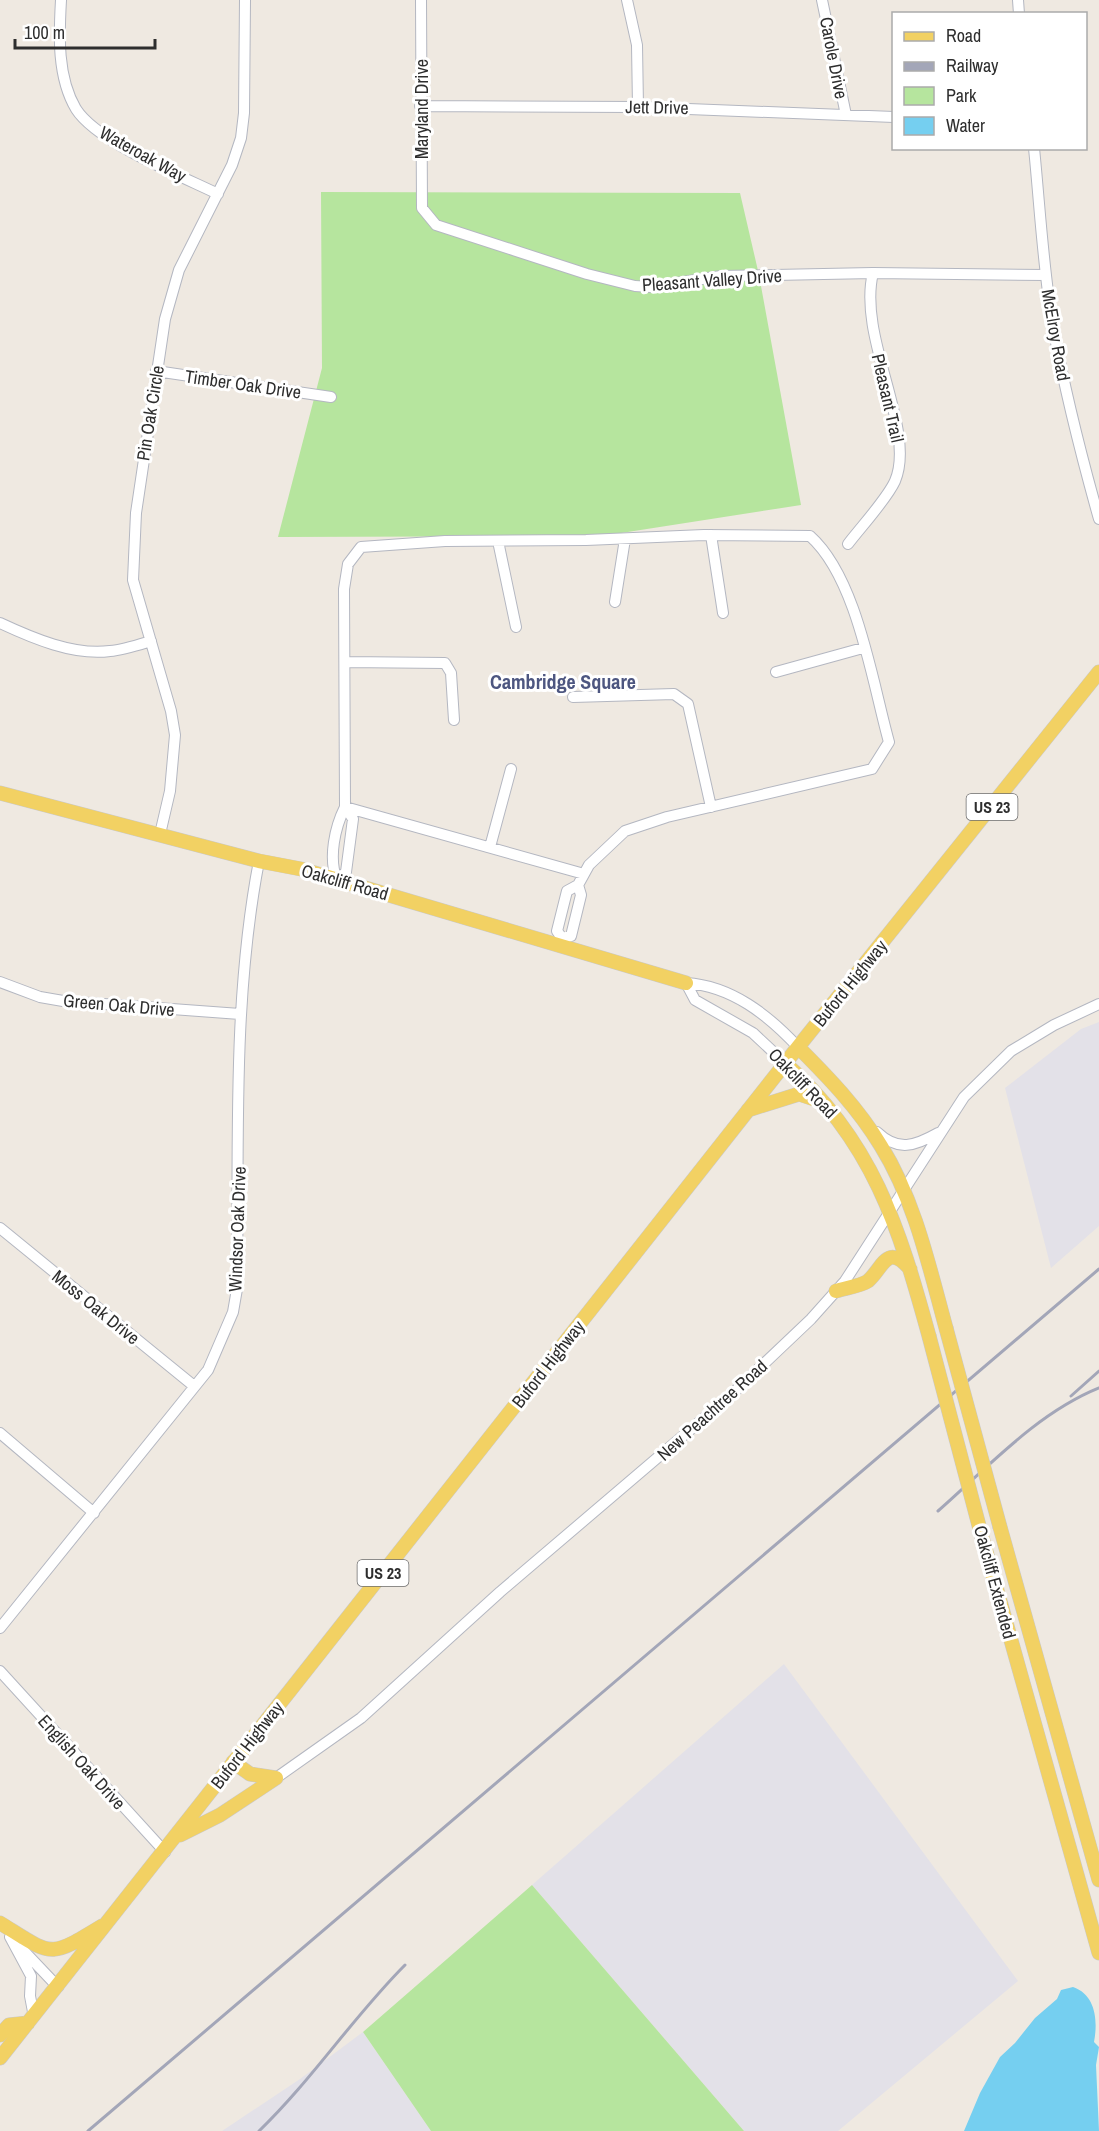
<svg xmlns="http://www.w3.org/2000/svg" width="1099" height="2131" viewBox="0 0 1099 2131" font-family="'Archivo Narrow',sans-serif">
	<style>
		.industrial { fill: #e3e1e8 }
		.green { fill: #b6e59e }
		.water { fill: #75cff0 }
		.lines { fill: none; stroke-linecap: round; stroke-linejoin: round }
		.minor-casing { stroke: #b4b7c1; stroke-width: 12 }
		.major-casing { stroke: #c9c9c9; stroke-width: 15 }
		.minor { stroke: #fff; stroke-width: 10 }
		.major { stroke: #f2d163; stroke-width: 14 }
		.rail { stroke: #a3a6b8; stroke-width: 3 }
		.major-bridge-casing { stroke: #c9c9c9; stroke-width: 15; stroke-linecap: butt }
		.major-bridge { stroke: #f2d163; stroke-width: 14 }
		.labels { text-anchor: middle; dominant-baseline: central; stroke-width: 6; stroke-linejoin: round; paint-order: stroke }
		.shield { fill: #fff; stroke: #6d6d6d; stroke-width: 1.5 }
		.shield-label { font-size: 16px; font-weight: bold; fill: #2e2e2e }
		.street-label { font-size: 18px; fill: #2e2e2e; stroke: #fff }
		.neighbourhood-label { font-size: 20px; font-weight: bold; fill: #4d5680; stroke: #fff }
	</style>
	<rect width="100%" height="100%" fill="#efe9e1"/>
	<path class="industrial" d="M1099 1022V1226L1051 1268 1005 1088 1081 1029Z
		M784 1664 1018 1981 838 2131H744L532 1885Z
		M363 2032 431 2131H222L300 2079Z"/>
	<path class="green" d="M321 192 740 193 759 275 801 505 602 536 278 537 322 368Z
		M532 1885 744 2131H431L363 2032Z"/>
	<path class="water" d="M1073 1987C1096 1995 1098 2021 1094 2042L1099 2047 1096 2065 1099 2131H964L980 2093 1000 2057 1015 2043 1035 2018 1057 1999 1061 1990Z"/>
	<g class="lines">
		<defs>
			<path id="minor" d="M61 0C59 35 57 77 76 109 97 142 181 176 218 194
				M421 0 422 208 436 225 587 274 635 286 651 287 721 276 873 273 1046 275
				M627 0 637 45 638 107
				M822 0 846 115
				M1018 0 1019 14
				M420 106 638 107 894 117
				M1034 148C1040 208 1043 268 1053 327 1065 391 1081 455 1099 519
				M156 371 331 397
				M711 535 723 613
				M498 541 516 627
				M848 544C860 528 887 499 895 481 917 430 857 337 873 273
				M615 602 625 539
				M0 623C32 638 74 656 110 651 123 650 138 645 151 641
				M345 662 445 663 451 673 454 720
				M776 672 863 648
				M573 697 674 694 688 704 711 807
				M345 807 353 819 346 872 337 880C328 858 335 827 345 807L344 589 348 564 361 547 445 541 586 540 704 535 810 536C857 578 872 681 889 742L872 769 667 817 625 831 589 865 578 885 567 891 557 931 562 938 560 946
				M345 807 584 874
				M160 834 170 791 175 735 171 711 133 580 136 513 165 319 179 270 232 165 241 138 244 113 245 0
				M490 847 511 769
				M562 938 571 936 581 895 578 885
				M0 982 40 997 63 1001 240 1014
				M686 983C732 986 768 1015 798 1047
				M686 983 695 1000 753 1033 785 1063
				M877 1132C898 1152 915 1146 938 1133
				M0 1228 194 1386
				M0 1433 94 1513
				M0 1628 208 1370 233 1312 237 1289C239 1146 232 1001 259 861
				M0 1671 165 1852
				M276 1778 361 1718 500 1592 731 1395 811 1319 845 1281 964 1097 1011 1051 1054 1025 1099 1004
				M10 1937 31 1976 30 1996 34 2017
				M21 1948 58 1987"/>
			<path id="major" d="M0 793 259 861 301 869 686 983
				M798 1047C829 1078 858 1108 881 1146 915 1201 929 1266 946 1328
				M785 1063C873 1141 899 1227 929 1336
				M748 1110 799 1094 823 1102
				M836 1291C845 1288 861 1286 868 1281 883 1268 887 1242 910 1269
				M1000 1527 1099 1880
				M982 1537 1099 1953
				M233 1762 250 1774 276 1778
				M180 1835 220 1815 276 1778
				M0 1923C53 1956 48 1959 102 1926
				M0 2035 9 2025 28 2023
				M0 2058 798 1047 1099 672"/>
		</defs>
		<use href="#minor" class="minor-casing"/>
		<use href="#major" class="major-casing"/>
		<use href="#minor" class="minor"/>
		<use href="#major" class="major"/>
		<path class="rail" d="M1071 1396 1099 1371
			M938 1511C987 1468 1037 1413 1099 1388
			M88 2131 1099 1269
			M259 2131C312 2080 353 2017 405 1965"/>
		<defs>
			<path id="major-bridge" d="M946 1328 1000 1527
				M929 1336 982 1537"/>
		</defs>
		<use href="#major-bridge" class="major-bridge-casing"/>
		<use href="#major-bridge" class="major-bridge"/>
	</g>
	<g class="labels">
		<g class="shield">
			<rect x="966.5" y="794" width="51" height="26" rx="4.5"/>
			<rect x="357.5" y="1560" width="51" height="26" rx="4.5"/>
		</g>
		<g class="shield-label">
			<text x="992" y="807">US 23</text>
			<text x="383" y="1573">US 23</text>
		</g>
		<g class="street-label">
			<text transform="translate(834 58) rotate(79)">Carole Drive</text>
			<text transform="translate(657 107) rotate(1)">Jett Drive</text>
			<text transform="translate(421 109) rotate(-90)">Maryland Drive</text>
			<text transform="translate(143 154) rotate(29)">Wateroak Way</text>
			<text transform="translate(712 280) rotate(-4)">Pleasant Valley Drive</text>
			<text transform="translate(1056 335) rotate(80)">McElroy Road</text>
			<text transform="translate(243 384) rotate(8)">Timber Oak Drive</text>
			<text transform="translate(888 398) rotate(77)">Pleasant Trail</text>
			<text transform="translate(150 413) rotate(-81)">Pin Oak Circle</text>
			<text transform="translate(345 882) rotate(16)">Oakcliff Road</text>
			<text transform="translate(850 983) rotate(-51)">Buford Highway</text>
			<text transform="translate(119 1005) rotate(5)">Green Oak Drive</text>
			<text transform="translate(803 1083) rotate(46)">Oakcliff Road</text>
			<text transform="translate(237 1229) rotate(-88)">Windsor Oak Drive</text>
			<text transform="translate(96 1307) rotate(39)">Moss Oak Drive</text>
			<text transform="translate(548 1364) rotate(-52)">Buford Highway</text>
			<text transform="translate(712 1410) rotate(-42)">New Peachtree Road</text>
			<text transform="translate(995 1582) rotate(75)">Oakcliff Extended</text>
			<text transform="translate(247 1745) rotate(-52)">Buford Highway</text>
			<text transform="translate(82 1762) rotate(48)">English Oak Drive</text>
		</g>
		<g class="neighbourhood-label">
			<text x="563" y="681">Cambridge Square</text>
		</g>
	</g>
	<rect x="892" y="12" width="195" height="138" fill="#ffffff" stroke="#ababab" stroke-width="1.5"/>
	<rect x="904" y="32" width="30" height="9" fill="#f2d163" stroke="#ababab" stroke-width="1.5"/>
	<text x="946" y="42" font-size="18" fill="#2e2e2e">Road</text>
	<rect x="904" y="62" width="30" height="9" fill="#a3a6b8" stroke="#ababab" stroke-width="1.5"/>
	<text x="946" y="72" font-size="18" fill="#2e2e2e">Railway</text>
	<rect x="904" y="87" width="30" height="18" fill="#b6e59e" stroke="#ababab" stroke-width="1.5"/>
	<text x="946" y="102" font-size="18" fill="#2e2e2e">Park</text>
	<rect x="904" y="117" width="30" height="18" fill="#75cff0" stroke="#ababab" stroke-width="1.5"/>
	<text x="946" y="132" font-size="18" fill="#2e2e2e">Water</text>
	<path d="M15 39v9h140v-9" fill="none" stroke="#2e2e2e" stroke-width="3"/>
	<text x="24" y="39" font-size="18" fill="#2e2e2e" stroke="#ffffff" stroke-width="4.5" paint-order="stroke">100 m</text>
</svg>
